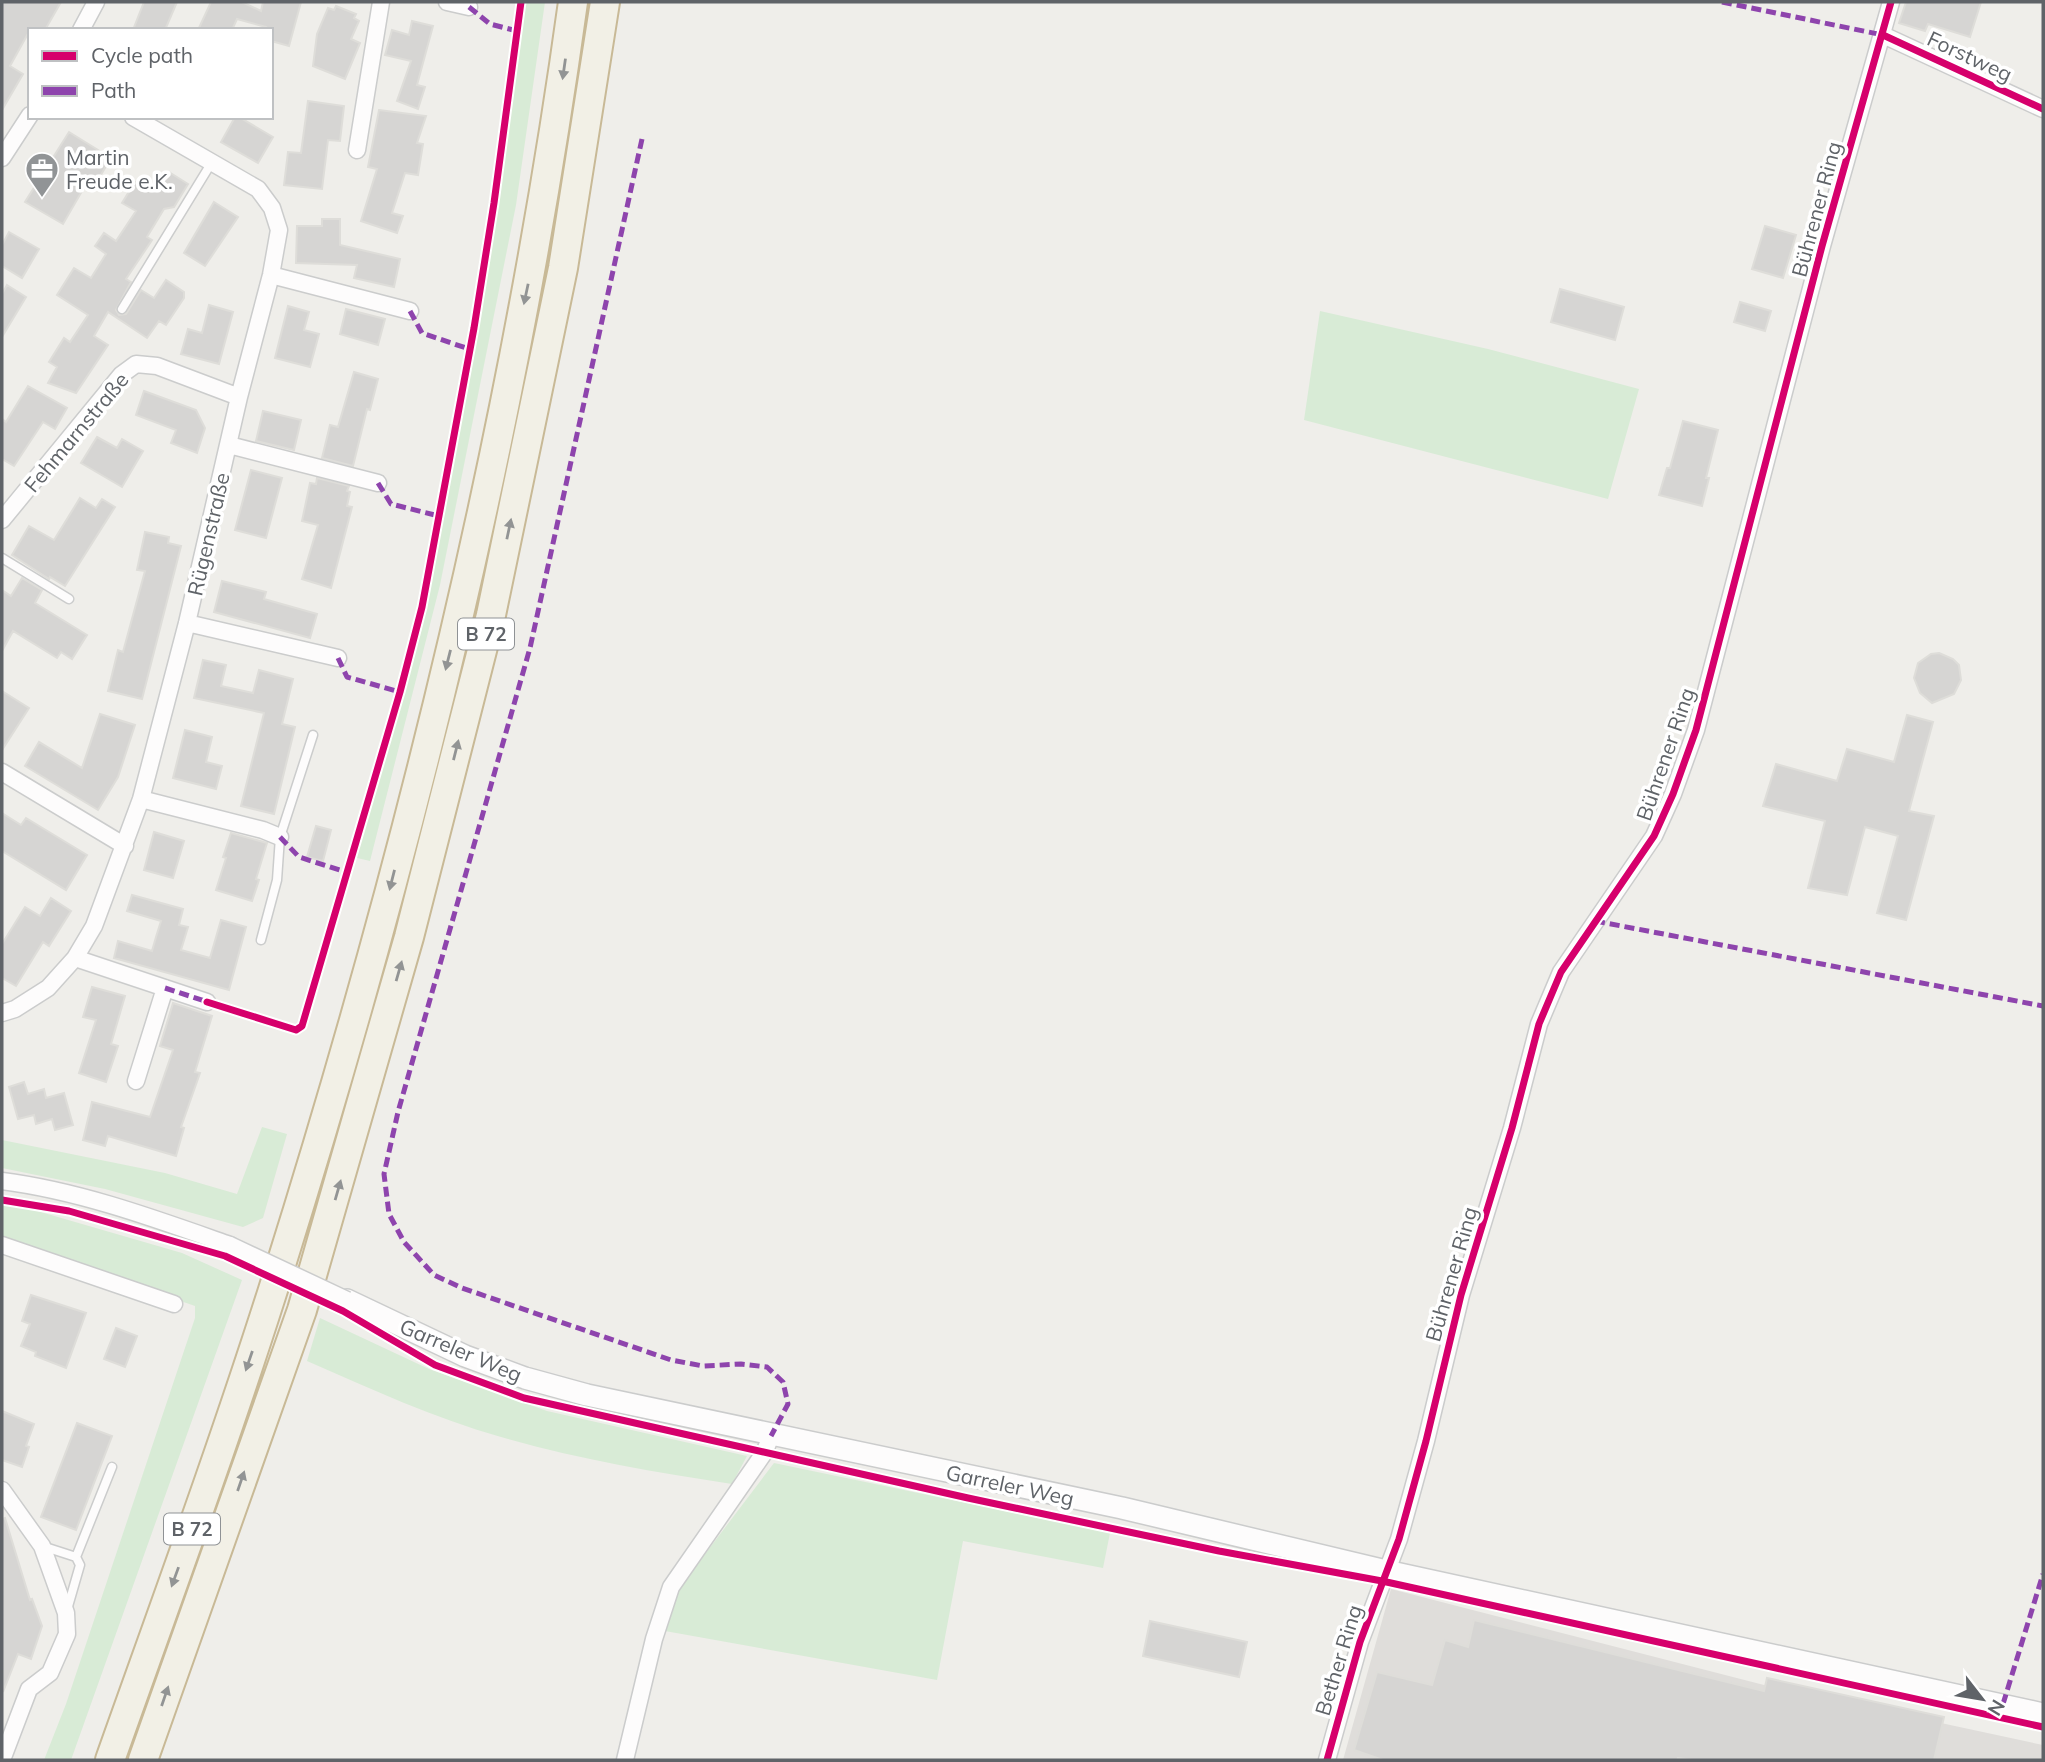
<svg xmlns="http://www.w3.org/2000/svg" width="2045" height="1762" viewBox="0 0 2045 1762" font-family="Mulish,sans-serif">
	<style>
		.industrial { fill: #dfddda }
		.green { fill: #d8ebd6 }
		.building { fill: #d6d5d3; stroke: #deddd9; stroke-width: 2 }
		.lines { fill: none; stroke-linecap: round; stroke-linejoin: round }
		.service-casing { stroke: #cbcccc; stroke-width: 11 }
		.minor-casing { stroke: #cbcccc; stroke-width: 19 }
		.tertiary-casing { stroke: #cbcccc; stroke-width: 24 }
		.trunk-casing { stroke: #c8b996; stroke-width: 32 }
		.service { stroke: #fdfcfc; stroke-width: 8 }
		.minor { stroke: #fdfcfc; stroke-width: 16 }
		.tertiary { stroke: #fdfcfc; stroke-width: 21 }
		.trunk { stroke: #f2f0e6; stroke-width: 28 }
		.minor-bridge-casing { stroke: #cbcccc; stroke-width: 19; stroke-linecap: butt }
		.minor-bridge { stroke: #fdfcfc; stroke-width: 16 }
		.quiet { stroke: #8e44ad; stroke-width: 5; stroke-dasharray: 10 5; stroke-linecap: butt }
		.cycleway-casing { stroke: #fff; stroke-width: 11 }
		.cycleway { stroke: #d6006c; stroke-width: 7 }
		.oneway { fill: #929494 }
		.labels { text-anchor: middle; dominant-baseline: central; stroke-width: 7; stroke-linejoin: round; paint-order: stroke }
		.shield { fill: #fff; stroke: #8f9295; stroke-width: 2 }
		.shield-label { font-size: 19px; font-weight: bold; fill: #5f6368 }
		.street-label { font-size: 21px; fill: #5f6368; stroke: #fff }
		.poi-label { font-size: 21px; fill: #5f6368; stroke: #fff; text-anchor: start }
	</style>
	<rect width="100%" height="100%" fill="#efeeea"/>
	<path class="industrial" d="M1391 1589 1764 1685 2043 1745V1760H1343Z"/>
	<path class="green" d="M523 2H545L516 205 440 585 370 861 353 857 401 693 427 584 470 360 500 177Z
		M1320 311 1488 349 1639 389 1608 499 1304 420Z
		M262 1127 287 1134 263 1218 243 1227 105 1189 2 1168V1140L165 1173 237 1194Z
		M2 1204 20 1206 182 1253 242 1280 71 1760H44L66 1704 195 1318V1306L2 1239Z
		M320 1318 429 1369 547 1411 747 1456 732 1484C654 1472 577 1459 501 1437 434 1418 371 1389 307 1361Z
		M774 1463 1110 1533 1103 1568 963 1541 937 1680 665 1631 680 1587Z"/>
	<path class="building" d="M2 2H61L45 30H30L10 66 23 74 2 110Z
		M144 2H177L165 30H133Z
		M211 2H242L261 11 263 2H301L289 46 271 41V30H265L266 27 237 19 232 30H198Z
		M1906 2H1981L1970 37 1928 24 1925 31 1899 23Z
		M336 6 356 14 354 18 359 21 351 39 360 43 345 79 313 66 317 34 328 8 334 10Z
		M412 21 433 26 417 85 425 87 418 109 397 101 411 61 385 55 392 30 409 35Z
		M308 101 344 106 340 141 328 140 322 189 284 185 288 152 301 153Z
		M379 110 426 116 417 143 423 144 418 175 405 173 392 213 403 216 397 233 361 221 377 169 368 167Z
		M235 117H239L273 137 258 163 221 142Z
		M69 132 111 158 96 183 89 179 63 224 25 202Z
		M169 172 188 184 174 207 164 209 147 237 152 240 126 279 131 282 116 310 119 315 126 314 141 290 154 298 166 280 184 292V298L166 325 159 321 147 338 108 312 94 336 108 345 76 393 48 383 57 367 49 362 64 338 70 342 88 315 57 295 74 268 91 278 106 254 95 246 104 233 116 241 136 211 122 203 135 182 144 188 161 184Z
		M214 202 238 217 205 266 184 253Z
		M322 219H340V245L400 259 394 287 354 278 357 265 296 263 297 226H322Z
		M1765 226 1796 235 1783 278 1752 269Z
		M9 232 39 249 22 278 2 266V245Z
		M7 285 26 297 2 337V294Z
		M1560 289 1624 307 1615 340 1551 322Z
		M1740 302 1771 311 1765 331 1734 322Z
		M209 305 233 312 219 364 181 354 188 329 202 333Z
		M288 306 309 312 304 330 319 334 310 367 275 358Z
		M346 309 385 319 378 345 340 334Z
		M354 372 378 379 370 410 367 409 353 466 322 458 330 425 338 427Z
		M28 386 67 408 55 429 43 422 14 466 2 459V419L6 422Z
		M144 391 196 410 205 428 197 453 171 443 176 430 136 415Z
		M263 411 301 420 294 450 256 441Z
		M1683 421 1718 430 1706 478H1709L1702 506 1659 495 1667 468H1670Z
		M97 437 117 448 122 439 143 451 122 487 81 463Z
		M251 470 282 478 266 538 235 530Z
		M317 478 349 486 347 491 350 492 347 506 352 507 331 588 302 579 318 525 302 521 310 483 316 484Z
		M80 498 96 508 102 499 115 507 65 586 50 577 49 579 12 555 29 526 54 540Z
		M145 532 169 537 168 543 181 546 142 699 108 691 118 650 123 652 145 571 137 570Z
		M22 578 42 590 35 603 87 635 72 659 61 652 57 658 13 631 2 651V590L11 596Z
		M222 581 266 592 264 599 317 614 310 638 214 612Z
		M1939 653 1953 659 1959 665 1961 680 1954 694 1932 703 1920 693 1914 678 1918 663 1931 654Z
		M203 660 226 665 221 686 253 693 259 670 293 679 282 724 295 727 274 814 241 806 264 713 194 698Z
		M2 691 29 708 2 750Z
		M100 714 135 725 118 777 98 810 25 766 39 742 82 768Z
		M1907 715 1933 722 1909 811 1934 816 1906 920 1877 913 1898 836 1865 827 1847 895 1808 888 1825 821 1763 806 1776 764 1837 781 1847 749 1894 762Z
		M185 730 212 737 206 762 222 766 216 789 173 778Z
		M2 813 21 825 26 818 87 855 66 890 2 851Z
		M316 826 331 830 323 861 307 857Z
		M154 832 184 841 173 878 144 870Z
		M231 833 267 843 256 879 259 880 252 901 216 890 226 858 223 857Z
		M132 895 183 909 179 925 188 927 181 950 210 958 221 920 246 927 229 990 114 958 118 941 152 951 156 937 161 921 127 911Z
		M51 898 71 911 49 946 43 942 16 986 2 978V944L25 907 40 916Z
		M92 987 125 996 111 1044 118 1046 106 1082 79 1073 96 1020 83 1017Z
		M173 1003 212 1016 195 1072 200 1073 181 1127 184 1128 176 1156 108 1136 105 1146 83 1140 92 1102 150 1117 173 1050 160 1046Z
		M24 1082 28 1094 44 1089 46 1098 64 1093 73 1125 55 1130 52 1119 36 1124 34 1115 18 1119 9 1087Z
		M31 1295 86 1313 66 1368 35 1356 36 1352 21 1346 30 1324 22 1321Z
		M116 1328 137 1336 125 1367 104 1359Z
		M2 1411 34 1424 26 1446 29 1447 22 1467 2 1460Z
		M77 1423 112 1436 76 1530 41 1517Z
		M5 1518 30 1600 32 1599 42 1626 31 1659 18 1654 3 1692 2 1519Z
		M1474 1620 1764 1691 1767 1678 1944 1717 1934 1760H1693L1678 1758 1677 1760H1383L1354 1750 1377 1672 1432 1685 1445 1640 1468 1647Z
		M1150 1621 1247 1642 1239 1677 1143 1656Z"/>
	<g class="lines">
		<defs>
			<path id="service" d="M122 309 212 162
				M2 558 69 599
				M261 940 277 880 280 837 313 735
				M42 1546 76 1557 80 1565 67 1610
				M76 1557 112 1467"/>
			<path id="minor" d="M447 2 469 7
				M81 30 96 2
				M1883 35 2043 109
				M357 150 381 2
				M2 158 30 115
				M271 275 410 311
				M229 445 378 483
				M2 520 121 375 136 364 157 366 239 397
				M187 623 338 658
				M2 772 125 846
				M141 799 263 830 280 837
				M75 958 207 1002
				M2 1013 15 1009 48 988 75 958 94 926 141 799 187 623 239 397 271 275 279 230 272 208 258 189 133 117
				M136 1081 165 988
				M2 1181C80 1191 156 1219 230 1245
				M2 1245 174 1304
				M2 1490 42 1546 66 1613 67 1634 50 1673 29 1689 2 1760
				M625 1760 654 1639 671 1587 764 1453 771 1436
				M1327 1760 1360 1642 1399 1539 1426 1441 1461 1295 1512 1128 1539 1024 1561 972 1654 836 1673 794 1696 730 1822 246 1891 2"/>
			<path id="tertiary" d="M347 1300 465 1356 525 1378 587 1395 1122 1508 1386 1571 2043 1714"/>
			<path id="trunk" d="M110 1760C165 1605 222 1450 272 1293 405 873 513 439 573 2
				M143 1760 302 1310 409 937 491 615 563 268 605 2"/>
		</defs>
		<use href="#service" class="service-casing"/>
		<use href="#minor" class="minor-casing"/>
		<use href="#tertiary" class="tertiary-casing"/>
		<use href="#trunk" class="trunk-casing"/>
		<use href="#service" class="service"/>
		<use href="#minor" class="minor"/>
		<use href="#tertiary" class="tertiary"/>
		<use href="#trunk" class="trunk"/>
		<defs>
			<path id="minor-bridge" d="M230 1245 347 1300"/>
		</defs>
		<use href="#minor-bridge" class="minor-bridge-casing"/>
		<use href="#minor-bridge" class="minor-bridge"/>
		<path class="quiet" d="M1722 2 1883 35
			M469 7 490 24 517 31
			M642 139 530 648 398 1112 384 1174 389 1214 404 1242 434 1275 462 1288 671 1360 703 1366 741 1364 767 1367 783 1382 788 1404 771 1436
			M410 311 422 333 469 349
			M378 483 391 504 439 516
			M338 658 347 677 400 692
			M280 837 299 857 346 872
			M1595 921 2043 1006
			M165 988 211 1003
			M2003 1704 2043 1574"/>
		<defs>
			<path id="cycleway" d="M1883 35 2043 109
				M207 1002 296 1030 302 1026 400 692 422 607 474 328 494 203 521 2
				M2 1200 69 1211 225 1256 343 1311 435 1365 524 1398 968 1498 1219 1551 1382 1581 2043 1727
				M1327 1760 1360 1642 1399 1539 1426 1441 1461 1295 1512 1128 1539 1024 1561 972 1654 836 1673 794 1696 730 1822 246 1891 2"/>
		</defs>
		<use href="#cycleway" class="cycleway-casing"/>
		<use href="#cycleway" class="cycleway"/>
	</g>
	<defs><path id="oneway-solid" d="M-6-.8H1V-3.2L6.5 0L1 3.2V.8H-6Z" transform="scale(1.75)"/></defs>
	<g class="oneway">
		<use href="#oneway-solid" transform="translate(564 69) rotate(98)"/>
		<use href="#oneway-solid" transform="translate(526 294) rotate(102)"/>
		<use href="#oneway-solid" transform="translate(509 529) rotate(-78)"/>
		<use href="#oneway-solid" transform="translate(448 660) rotate(104)"/>
		<use href="#oneway-solid" transform="translate(456 750) rotate(-76)"/>
		<use href="#oneway-solid" transform="translate(392 880) rotate(104)"/>
		<use href="#oneway-solid" transform="translate(399 971) rotate(-74)"/>
		<use href="#oneway-solid" transform="translate(338 1190) rotate(-74)"/>
		<use href="#oneway-solid" transform="translate(249 1361) rotate(109)"/>
		<use href="#oneway-solid" transform="translate(241 1481) rotate(-71)"/>
		<use href="#oneway-solid" transform="translate(175 1577) rotate(110)"/>
		<use href="#oneway-solid" transform="translate(165 1696) rotate(-71)"/>
	</g>
	<defs>
		<symbol id="office-pin" viewBox="-11 -11 22 30"><path d="M0 17L-7.5 6A9.5 9.5 0 1 1 7.5 6Z" fill="#919496" stroke="#fff"/><path d="M-6-3h4V-5.5h4V-3h4V5H-6ZM-1-4.5V-3h2v-1.5ZM-6 0V1H6V0Z" fill="#fff"/></symbol>
	</defs>
	<g fill-rule="evenodd">
		<use href="#office-pin" x="23" y="150" width="38" height="52"/>
	</g>
	<g class="labels">
		<g class="shield">
			<rect x="458" y="618.5" width="56" height="31" rx="5"/>
			<rect x="164" y="1513.5" width="56" height="31" rx="5"/>
		</g>
		<g class="shield-label">
			<text x="486" y="634">B 72</text>
			<text x="192" y="1529">B 72</text>
		</g>
		<g class="street-label">
			<text transform="translate(1970 56) rotate(25)">Forstweg</text>
			<text transform="translate(1816 209) rotate(-75)">Bührener Ring</text>
			<text transform="translate(76 432) rotate(-50)">Fehmarnstraße</text>
			<text transform="translate(208 534) rotate(-77)">Rügenstraße</text>
			<text transform="translate(1665 754) rotate(-71)">Bührener Ring</text>
			<text transform="translate(1451 1274) rotate(-74)">Bührener Ring</text>
			<text transform="translate(461 1350) rotate(23)">Garreler Weg</text>
			<text transform="translate(1010 1485) rotate(12)">Garreler Weg</text>
			<text transform="translate(1338 1660) rotate(-73)">Bether Ring</text>
		</g>
		<g class="poi-label">
			<text x="66" y="157">Martin<tspan x="66" dy="24">Freude e.K.</tspan></text>
		</g>
	</g>
	<rect width="2045" height="1762" fill="none" stroke="#5f6368" stroke-width="7"/>
	<rect x="28" y="28" width="245" height="91" fill="#ffffff" stroke="#bfc1c3" stroke-width="2"/>
	<rect x="42" y="51" width="35" height="10" fill="#d6006c" stroke="#bfc1c3" stroke-width="2"/>
	<text x="91" y="63" font-size="21" fill="#5f6368">Cycle path</text>
	<rect x="42" y="86" width="35" height="10" fill="#8e44ad" stroke="#bfc1c3" stroke-width="2"/>
	<text x="91" y="98" font-size="21" fill="#5f6368">Path</text>
	<g transform="translate(1982 1699) rotate(121)" stroke="#ffffff" stroke-width="5" paint-order="stroke">
	<path d="M0-5L12 26L0 18L-12 26Z" fill="#5f6368"/>
	<text y="-10" font-size="19" font-weight="bold" text-anchor="middle" fill="#5f6368">N</text>
	</g>
</svg>
